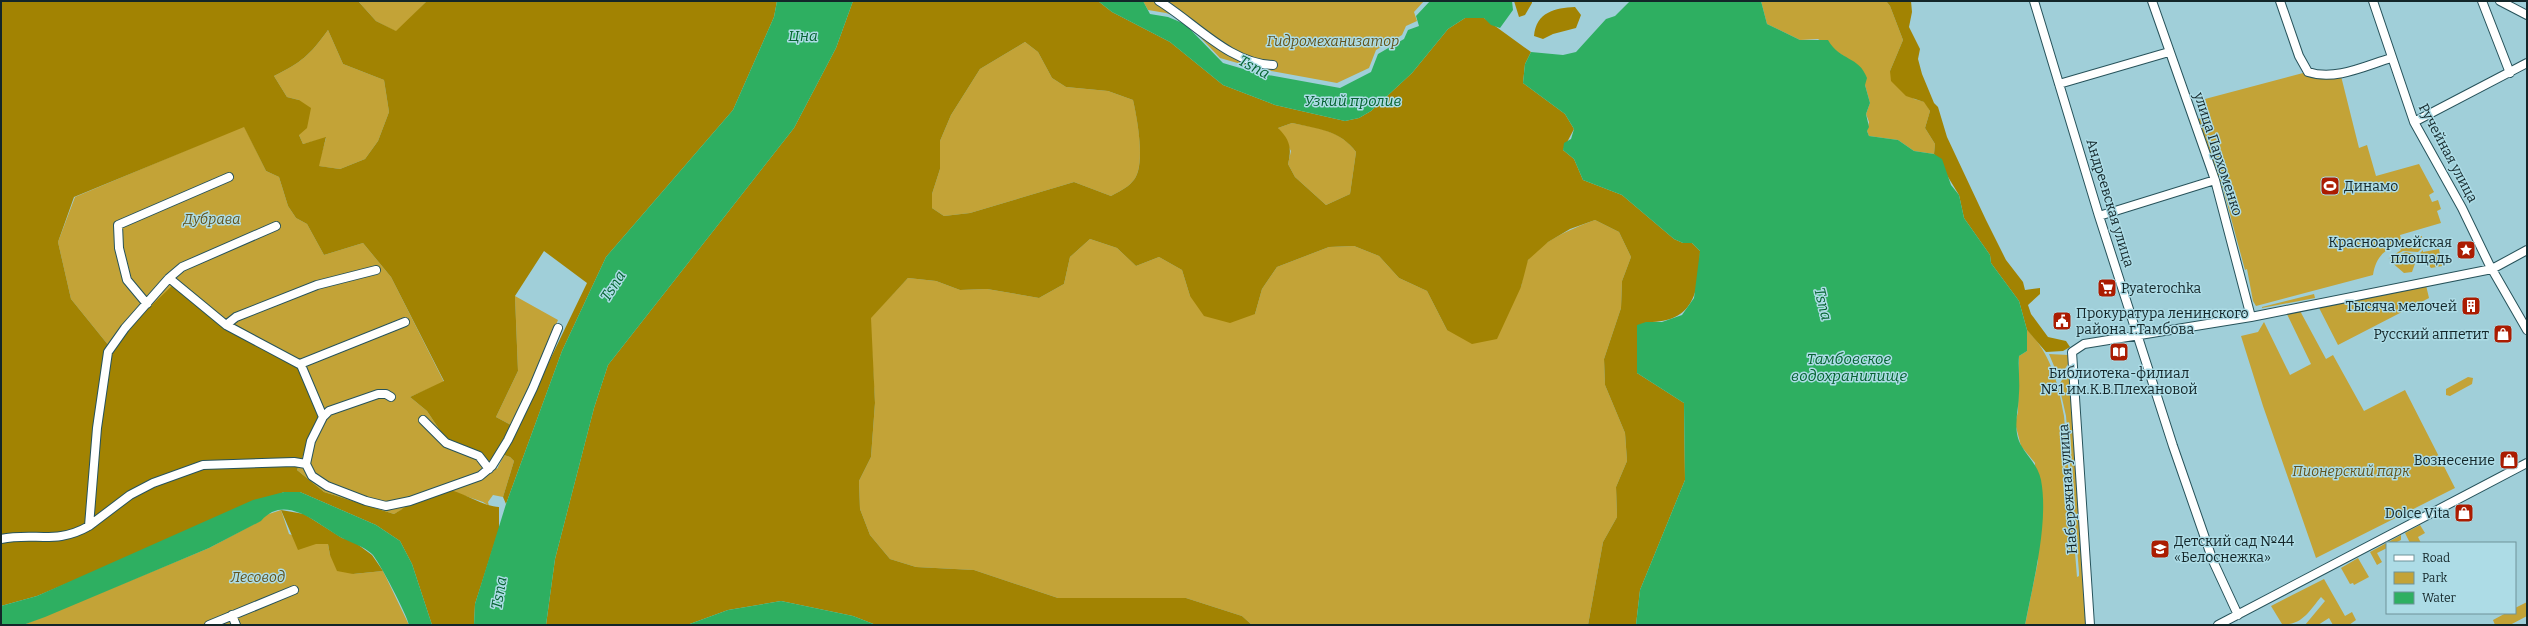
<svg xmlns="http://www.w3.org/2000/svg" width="2528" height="626" viewBox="0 0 2528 626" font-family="Bitter,serif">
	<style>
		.green { fill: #c3a337 }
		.forest { fill: #a28302; fill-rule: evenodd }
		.water { fill: #2eaf61 }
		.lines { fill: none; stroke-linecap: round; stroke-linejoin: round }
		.minor-casing { stroke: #27535b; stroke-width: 10 }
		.minor { stroke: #fff; stroke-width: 8 }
		.labels { text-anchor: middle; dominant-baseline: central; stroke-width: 3; stroke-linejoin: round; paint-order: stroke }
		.park-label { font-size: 14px; font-style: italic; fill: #62521b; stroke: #addce6 }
		.street-label { font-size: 14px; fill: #132629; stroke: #addce6 }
		.poi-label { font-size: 14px; fill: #132629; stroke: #addce6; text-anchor: end }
		.water-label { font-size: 15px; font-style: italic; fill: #066331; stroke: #addce6 }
	</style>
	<rect width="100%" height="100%" fill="#a0cfd9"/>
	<path class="green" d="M358 1H427L397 32 376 21Z
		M1143 1H1424L1414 12 1417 21 1406 26 1402 35 1376 50 1369 68 1337 83 1255 68 1220 58 1183 19 1166 13 1148 10Z
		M1761 1H1886L1890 6 1903 40 1890 71 1914 99 1925 102 1930 111 1925 128 1935 144 1934 154 1914 151 1898 140 1869 136 1867 131 1869 122 1866 114 1870 103 1865 85 1845 57 1818 39 1800 40 1767 24Z
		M328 30 343 64 384 80 389 112 378 141 365 159 340 169 318 166 326 138 303 144 299 135V100L287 97 274 76C302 62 310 55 328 30Z
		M1025 42 1038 52 1052 78 1066 87 1108 91 1133 100C1137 117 1147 169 1132 182 1127 188 1118 192 1111 196L1074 182 970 213 944 216 932 208V194L940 169V141L951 115 980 69Z
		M2303 73 2341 76 2359 148 2367 145 2376 176 2419 164 2434 192 2429 195 2432 202 2438 200 2441 209 2437 211 2441 223 2400 235 2402 243C2385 249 2376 256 2373 275L2256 306 2253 301 2247 269 2245 270 2224 192 2198 119 2210 116 2205 99Z
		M1292 123C1318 128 1340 130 1356 152L1350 194 1326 205 1295 177 1288 164 1291 151 1278 128Z
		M244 126 266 171 279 177 288 206 296 218 307 224 324 255 363 243 391 277 444 382 410 397 427 411 447 441 492 462 497 469 504 455 510 457 514 461 503 497 493 495 488 502 489 506 483 502 448 490 425 497 394 514 324 492 297 470 323 407 109 346 71 299 58 242 75 197Z
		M1595 220 1619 232 1631 257 1622 281 1621 308 1604 359 1605 385 1625 433 1627 461 1616 487 1617 517 1603 542 1588 625H1252L1242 616 1186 598H1058L974 570 916 567 890 559 870 535 860 509 859 481 871 457 875 403 870 318 908 278 936 281 960 290 987 289 1039 298 1064 284 1070 257 1090 239 1117 248 1136 266 1159 257 1182 270 1190 296 1255 314 1262 289 1277 267 1329 247 1354 246 1379 256 1399 278 1427 291 1447 330 1521 287C1523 279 1524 266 1528 260 1539 242 1576 227 1595 220Z
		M2422 236V248L2418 252 2403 251 2388 259 2401 250 2399 245 2403 243V241Z
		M2439 249 2442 266 2431 268 2420 253 2423 250V252Z
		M2406 252 2418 255 2412 272 2404 273 2390 261 2395 256Z
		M2425 281 2429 298 2338 345 2316 302Z
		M2314 294 2315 298 2262 308V307Z
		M515 296 558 320 534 378 511 425 496 417 518 371Z
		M2299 309 2326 359 2333 355 2364 411 2405 390 2455 488 2316 558 2263 406 2241 336 2258 332 2264 322 2290 375 2311 364 2286 312Z
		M2027 330C2051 354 2058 383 2064 416L2077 577 2079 576V572L2066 416 2059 385 2069 368 2087 625H2025L2038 561 2035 463 2021 446 2015 423 2018 412 2019 356 2027 351Z
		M2049 354 2068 355V364L2059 378Z
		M2468 377 2473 378 2472 384 2450 396 2446 395V389Z
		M281 510 289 534 316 544H328L330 555 353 574 383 571 409 625H23L209 548 260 521 266 515Z
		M2420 525 2425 533 2418 537 2421 543H2410L2405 533Z
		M2401 535V540L2395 543H2387V548L2377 553 2382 562 2377 565 2370 552Z
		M2358 558 2369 577 2354 585 2353 583 2350 584 2341 568Z
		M2324 579 2345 616 2352 612 2356 620 2349 625H2333L2329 618 2318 625H2305L2325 601 2321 597C2310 610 2302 626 2282 624L2271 606Z
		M2527 602V616L2510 625H2495L2493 620 2506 613H2515V608Z"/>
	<path class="forest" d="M1 1H358L376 21 396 31 427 1H777L774 17 733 110 606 257 562 351 506 504 503 497 514 461 510 457 504 455 587 283 544 251 515 296 518 371 496 417 511 425 492 462 447 441 427 411 410 397 444 381 391 277 363 243 324 255 307 224 296 218 288 206 279 177 266 171 244 127 74 197 58 242 71 299 109 346 175 283 221 316 303 363 323 407 297 470 324 492 394 514C406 507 435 488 449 490 462 492 485 507 499 507V529L475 604 474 625H432L412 564 400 541 376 525 300 492H284L37 596 1 606ZM328 30 343 64 384 80 389 112 378 141 365 159 340 169 319 166 326 137 303 144 299 135 307 128 311 108 299 100 287 97 274 76C302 62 310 55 328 30Z
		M853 1H1098L1112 12 1170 42 1223 85 1275 105 1345 121 1359 118 1371 111 1412 73 1448 29 1465 18H1484L1531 52 1525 64 1523 83 1565 114 1574 129 1563 150 1574 159 1583 180 1622 195 1674 239 1683 243H1692L1700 251C1699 293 1694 323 1646 322L1637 373 1684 403 1685 480 1640 590 1636 625H1588L1603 542 1617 517 1616 487 1627 461 1625 433 1605 385 1604 359 1621 308 1622 281 1631 257 1619 232 1595 220 1570 229 1548 242 1528 260 1521 287 1497 339 1472 344 1447 330 1427 291 1399 278 1379 256 1354 246 1329 247 1277 267 1262 289 1255 314 1230 323 1204 316 1190 296 1182 270 1159 257 1136 266 1117 248 1090 239 1070 257 1064 284 1039 298 987 289 960 290 936 281 908 278 871 318 875 403 871 457 859 481 860 509 870 535 890 559 916 567 974 570 1058 598H1186L1242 616 1252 625H876L853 616 781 601 728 610 687 625H546L555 559 594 408 608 365 794 128 836 48ZM1025 42 1038 52 1052 78 1066 87 1108 91 1133 100C1137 118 1147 169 1132 182 1127 188 1118 192 1111 196L1074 182 970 213 944 216 932 208V194L940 169V141L951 115 980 69ZM1292 123C1318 129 1340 130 1356 152L1350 194 1326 205 1295 177 1288 164C1292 148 1290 140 1278 128Z
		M1514 1H1532V3L1525 15 1519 17Z
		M1886 1H1911L1912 12 1909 27 1920 49 1918 59 1922 74 1934 103 1938 107 1947 137 1986 220 2006 260 2023 282 2025 290 2040 288V294L2028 305 2031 314 2048 337 2066 341 2070 347 2063 351 2046 352 2027 330 2019 301 1991 263 1990 255 1964 218 1959 195 1934 154 1935 144 1925 128 1930 111 1924 102 1906 96 1891 81 1890 71 1903 40 1890 6Z
		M1575 7 1581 15 1576 28 1553 34 1543 39 1534 36C1536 12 1555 8 1575 7Z
		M281 510 304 514 342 538 353 541 372 555 383 571 353 574 337 571 330 555 328 544H316L298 550Z"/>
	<path class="water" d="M777 1H853L836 48 794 128 608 365 594 408 555 559 546 625H474L475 604 506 504 562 351 606 257 733 110 774 17Z
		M1098 1H1143L1150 14 1168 17 1185 24 1223 63 1257 73 1340 88 1371 72 1378 54 1404 39 1408 30 1419 26 1416 16 1430 1H1512L1513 10 1500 28 1491 25 1484 18H1465L1448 29 1412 73 1371 111 1359 118 1345 121 1275 105 1223 85 1170 42 1112 12Z
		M1630 1H1761L1767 24 1800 40H1828C1840 61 1859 56 1867 78L1865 85 1870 103 1866 114 1869 127 1867 131 1869 136 1898 140 1914 151 1934 154 1942 159 1951 185 1959 195 1964 218 1990 255 1991 263 2019 301 2027 330V351L2019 356C2018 368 2020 381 2019 393 2019 409 2013 425 2019 441 2025 455 2038 464 2041 480 2049 523 2033 583 2025 625H1636L1640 590 1685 480 1684 403 1637 373V325L1646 322H1662L1682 315 1694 298 1700 251 1692 243H1683L1674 239 1622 195 1583 180 1574 159 1563 150 1564 143 1571 139 1574 129 1565 114 1523 83 1525 64 1531 52 1563 55 1576 52 1606 19 1615 16Z
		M284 492H300L376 525 400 541 412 564 432 625H409C407 615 379 561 372 554 363 546 352 543 342 538 319 526 286 492 261 521L209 548 45 617 23 625H1V606L37 596 253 500Z
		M781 601 853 616 876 625H687L728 610Z"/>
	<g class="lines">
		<defs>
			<path id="minor" d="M1159 1C1195 23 1230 64 1273 65
				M2034 1 2099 216 2173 446 2213 561 2238 615
				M2152 1 2215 180 2251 317
				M2280 1 2299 56 2308 72C2335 81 2365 66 2391 58
				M2373 1 2414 122 2462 208 2489 264 2527 330
				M2482 1 2510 73
				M2500 1 2527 15
				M2059 84 2169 52
				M2414 122 2527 63
				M2099 216 2215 180
				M169 278 226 325 301 365 323 417 311 441 306 464
				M147 304 127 280 119 248 118 225 229 177
				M226 325 236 317 317 285 376 270
				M300 364 405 322
				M323 417 329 411 378 394H386L391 397
				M423 420 446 443 479 456 489 469
				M89 526 130 495 153 483 203 465 294 462 306 464 312 476 327 486 366 501 386 506 410 501 480 476 492 466 508 440 533 388 558 328
				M1 539C35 532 56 545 89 526L97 428 108 352 125 328 169 278 182 267 276 226
				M232 615 236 625
				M209 625 294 590
				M2090 625 2072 352 2084 344 2251 317 2492 269 2527 250
				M2218 625 2527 463"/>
		</defs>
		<use href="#minor" class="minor-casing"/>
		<use href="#minor" class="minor"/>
	</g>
	<defs>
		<symbol id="stadium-square" viewBox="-11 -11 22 22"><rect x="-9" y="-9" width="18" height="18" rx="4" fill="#ab1c01" stroke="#addce6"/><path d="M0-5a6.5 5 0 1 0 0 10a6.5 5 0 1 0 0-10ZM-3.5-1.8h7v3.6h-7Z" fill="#fff"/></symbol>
		<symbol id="sight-square" viewBox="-11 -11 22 22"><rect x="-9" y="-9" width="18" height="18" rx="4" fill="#ab1c01" stroke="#addce6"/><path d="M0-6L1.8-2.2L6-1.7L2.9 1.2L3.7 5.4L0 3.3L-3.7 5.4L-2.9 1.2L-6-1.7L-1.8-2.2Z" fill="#fff"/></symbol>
		<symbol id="supermarket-square" viewBox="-11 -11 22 22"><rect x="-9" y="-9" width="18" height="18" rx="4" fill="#ab1c01" stroke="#addce6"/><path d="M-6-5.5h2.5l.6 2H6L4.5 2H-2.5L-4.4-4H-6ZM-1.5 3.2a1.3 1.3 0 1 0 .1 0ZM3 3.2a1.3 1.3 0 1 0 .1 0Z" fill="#fff"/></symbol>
		<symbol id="building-square" viewBox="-11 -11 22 22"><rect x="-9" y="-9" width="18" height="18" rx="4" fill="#ab1c01" stroke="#addce6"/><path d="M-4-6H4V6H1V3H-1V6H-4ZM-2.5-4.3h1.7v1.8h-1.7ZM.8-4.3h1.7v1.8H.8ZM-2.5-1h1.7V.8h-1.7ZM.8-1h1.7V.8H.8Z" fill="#fff"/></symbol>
		<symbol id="civic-square" viewBox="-11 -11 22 22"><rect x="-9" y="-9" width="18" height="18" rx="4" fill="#ab1c01" stroke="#addce6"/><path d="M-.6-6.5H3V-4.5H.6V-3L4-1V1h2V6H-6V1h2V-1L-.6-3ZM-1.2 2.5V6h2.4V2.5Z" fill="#fff"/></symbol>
		<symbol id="shop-square" viewBox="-11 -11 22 22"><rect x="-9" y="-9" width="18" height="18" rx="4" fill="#ab1c01" stroke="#addce6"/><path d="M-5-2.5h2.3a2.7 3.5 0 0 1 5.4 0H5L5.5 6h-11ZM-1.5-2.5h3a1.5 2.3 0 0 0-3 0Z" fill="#fff"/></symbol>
		<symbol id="library-square" viewBox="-11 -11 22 22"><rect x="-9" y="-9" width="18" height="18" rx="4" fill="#ab1c01" stroke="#addce6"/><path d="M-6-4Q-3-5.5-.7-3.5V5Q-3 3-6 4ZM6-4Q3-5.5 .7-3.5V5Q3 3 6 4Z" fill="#fff"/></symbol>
		<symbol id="school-square" viewBox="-11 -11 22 22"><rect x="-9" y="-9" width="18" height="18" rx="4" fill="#ab1c01" stroke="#addce6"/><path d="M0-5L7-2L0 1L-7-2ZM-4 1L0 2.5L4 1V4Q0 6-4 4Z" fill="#fff"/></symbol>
	</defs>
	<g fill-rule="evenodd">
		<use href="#stadium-square" x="2319" y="175" width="22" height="22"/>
		<use href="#sight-square" x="2455" y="239" width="22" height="22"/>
		<use href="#supermarket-square" x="2096" y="277" width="22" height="22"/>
		<use href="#building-square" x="2460" y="295" width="22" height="22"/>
		<use href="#civic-square" x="2051" y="310" width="22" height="22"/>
		<use href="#shop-square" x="2492" y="323" width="22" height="22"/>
		<use href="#library-square" x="2108" y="341" width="22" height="22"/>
		<use href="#shop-square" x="2498" y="449" width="22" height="22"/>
		<use href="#shop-square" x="2453" y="502" width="22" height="22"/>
		<use href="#school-square" x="2149" y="538" width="22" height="22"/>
	</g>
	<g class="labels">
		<g class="park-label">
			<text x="1333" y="41">Гидромеханизатор</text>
			<text x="212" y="219">Дубрава</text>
			<text x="2351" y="471">Пионерский парк</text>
			<text x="258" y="577">Лесовод</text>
		</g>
		<g class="street-label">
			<text transform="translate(2448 153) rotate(62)">Ручейная улица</text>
			<text transform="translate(2218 154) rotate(72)">улица Пархоменко</text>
			<text transform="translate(2110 203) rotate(73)">Андреевская улица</text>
			<text transform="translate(2068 489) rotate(-94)">Набережная улица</text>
		</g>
		<g class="poi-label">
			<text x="2344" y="186" text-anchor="start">Динамо</text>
			<text x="2452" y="242">Красноармейская<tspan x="2452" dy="16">площадь</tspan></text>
			<text x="2121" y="288" text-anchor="start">Pyaterochka</text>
			<text x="2457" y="306">Тысяча мелочей</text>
			<text x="2076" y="313" text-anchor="start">Прокуратура ленинского<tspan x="2076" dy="16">района г.Тамбова</tspan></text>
			<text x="2489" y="334">Русский аппетит</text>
			<text x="2119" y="373" text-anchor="middle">Библиотека-филиал<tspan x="2119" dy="16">№1 им.К.В.Плехановой</tspan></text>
			<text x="2495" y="460">Вознесение</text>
			<text x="2450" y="513">Dolce Vita</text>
			<text x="2174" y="541" text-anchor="start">Детский сад №44<tspan x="2174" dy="16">«Белоснежка»</tspan></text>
		</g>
		<g class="water-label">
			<text x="803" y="36">Цна</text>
			<text transform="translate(1254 67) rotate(28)">Tsna</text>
			<text x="1353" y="101">Узкий пролив</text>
			<text transform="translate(613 286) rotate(-57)">Tsna</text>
			<text transform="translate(1823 304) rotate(76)">Tsna</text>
			<text x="1849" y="359">Тамбовское<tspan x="1849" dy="17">водохранилище</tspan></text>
			<text transform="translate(499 593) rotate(-81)">Tsna</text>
		</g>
	</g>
	<rect width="2528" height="626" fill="none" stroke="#132629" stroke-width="4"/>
	<rect x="2386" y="542" width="130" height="72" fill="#addce6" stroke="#6f939a"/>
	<rect x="2394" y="555" width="20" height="6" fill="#ffffff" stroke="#6f939a"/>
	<text x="2422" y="562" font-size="12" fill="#132629">Road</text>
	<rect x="2394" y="572" width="20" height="12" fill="#c3a337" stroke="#6f939a"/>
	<text x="2422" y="582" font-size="12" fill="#132629">Park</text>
	<rect x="2394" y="592" width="20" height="12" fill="#2eaf61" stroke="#6f939a"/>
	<text x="2422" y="602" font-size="12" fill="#132629">Water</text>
</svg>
